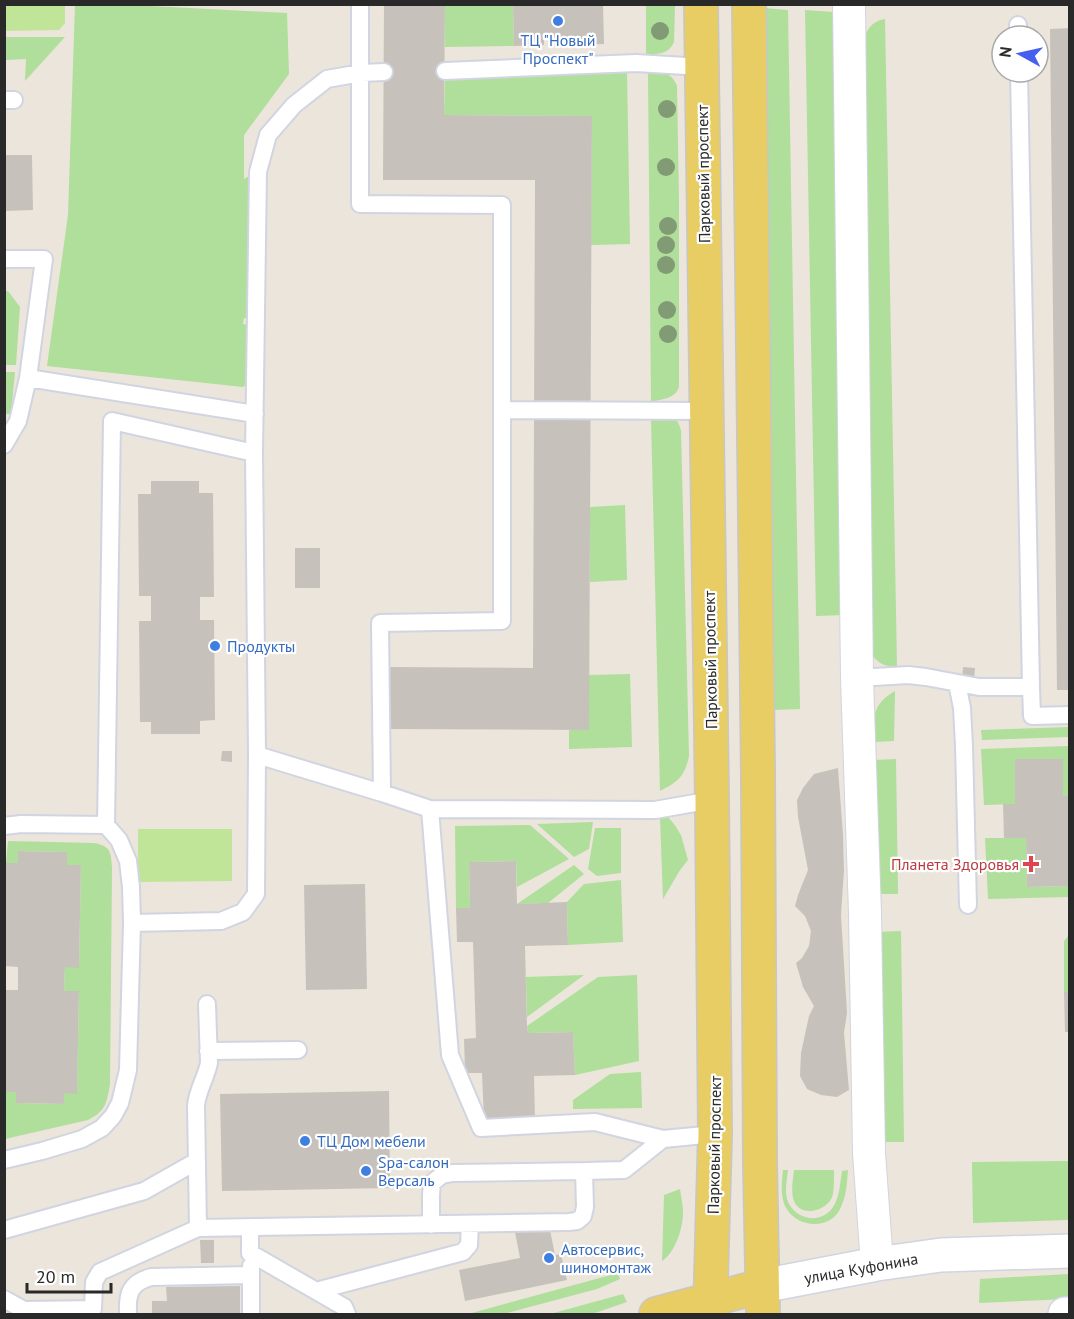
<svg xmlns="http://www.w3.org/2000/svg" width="1074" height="1319" viewBox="0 0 1074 1319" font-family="'PT Sans',sans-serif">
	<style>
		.green { fill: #b0de9b }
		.pitch { fill: #c1e598 }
		.building { fill: #c6c2bb }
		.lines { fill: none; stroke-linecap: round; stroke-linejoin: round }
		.service-casing { stroke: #d1d4e1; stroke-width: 20 }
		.minor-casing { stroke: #d1d4e1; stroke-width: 34 }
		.secondary-casing { stroke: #d1d4e1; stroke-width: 36 }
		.primary-casing { stroke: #c7c7c7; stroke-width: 36 }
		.service { stroke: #fff; stroke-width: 16 }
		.minor { stroke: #fff; stroke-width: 32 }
		.secondary { stroke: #fff; stroke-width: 33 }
		.primary { stroke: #e7cd64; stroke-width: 33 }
		.tree { fill: #819c74 }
		.shop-dot { fill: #3f7fe0; stroke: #fff; stroke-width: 2 }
		.health-dot { fill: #e0444e; stroke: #fff; stroke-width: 2 }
		.labels { text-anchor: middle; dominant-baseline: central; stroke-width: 4.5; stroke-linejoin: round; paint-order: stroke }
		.shop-label { font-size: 16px; fill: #366cbe; stroke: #fff; text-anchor: start }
		.street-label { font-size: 16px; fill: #292929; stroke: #fff }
		.health-label { font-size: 16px; fill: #be3a42; stroke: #fff; text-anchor: end }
	</style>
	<rect width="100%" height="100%" fill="#ebe5dc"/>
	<path class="green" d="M75 5H132L287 13 289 74 244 135V179L251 175 252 319 244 318 243 324 252 326 249 382 243 387 47 366 68 215Z
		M445 5H513L514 46 445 47Z
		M646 5H675L674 42C669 54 658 54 646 55Z
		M764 8 788 10 800 709 774 710Z
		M805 10 833 12 845 615 816 616Z
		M885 19 897 666C885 667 879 664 872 655L862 43C866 31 871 21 885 19Z
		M5 37H65L25 81 26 59 5 60Z
		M627 72 630 244 591 245 592 116 444 115 445 78Z
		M648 73C661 72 672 72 677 86L679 201V387C675 399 662 399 651 402Z
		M5 291H8L20 307 16 365H5Z
		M5 372H15L11 414H5Z
		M672 417 678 422 681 430 689 756C685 776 678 782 660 791L651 418Z
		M625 505 627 580 590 582V507Z
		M630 674 632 747 569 749V730H589V675Z
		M895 691 894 741 874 742C873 718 872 704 895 691Z
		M1069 727V737L982 740 981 730Z
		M1069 746V796H1063L1061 759H1015V804L984 805 981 749Z
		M896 759 898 894H877L874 760Z
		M660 817H668L674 824 681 835 688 860 680 870 663 899Z
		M593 822 589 849 574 857 537 824Z
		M530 825 569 859 517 887 516 861 469 862 470 908H456L455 826Z
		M595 828H621V873L597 876 588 869Z
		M985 838H1026L1027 887 1069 886V897L988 899Z
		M8 841 94 843C110 846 111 851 112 867L110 1084C107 1102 106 1111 88 1120L5 1139V1092H16V1103L64 1104V1093H77L79 992 64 991 65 967H79L81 866 67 865V852L18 851V863H6Z
		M574 865 584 874 548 903 517 904Z
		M621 880 623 942 568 945 567 902 584 884Z
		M901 931 904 1142H879L876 932Z
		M1069 935V992H1064V941Z
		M584 975 527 1017 526 977Z
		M637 975 639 1061 575 1075 573 1032 528 1033 527 1026 598 977Z
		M641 1072 642 1108 573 1109V1100L610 1074Z
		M1069 1161V1220L973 1223 972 1162Z
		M783 1170H788C787 1180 784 1192 788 1202 797 1221 822 1224 833 1207 840 1197 840 1182 842 1171L848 1170C847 1184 846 1199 839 1211 827 1231 795 1227 785 1206 780 1195 782 1181 783 1170Z
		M794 1170H834C834 1178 834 1187 833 1194 830 1210 803 1218 795 1203 790 1194 793 1180 794 1170Z
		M680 1189C681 1197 683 1205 683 1213 683 1228 675 1253 662 1261L664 1195Z
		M618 1273 620 1279 597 1289 503 1314H468Z
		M1069 1274V1299L979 1303 980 1279Z
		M623 1294 627 1302 592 1314H550Z"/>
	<path class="pitch" d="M4 5H65V23L59 30 5 31Z
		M138 829H232V881L138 882Z"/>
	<path class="building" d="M384 4H445L444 115 592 116 589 730 389 729V667L533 668 535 180H383Z
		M513 4H603L604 44 575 45V38L544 39V45L514 46Z
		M1070 28V690H1057L1050 29Z
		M4 155H32L33 210 4 211Z
		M151 481H199V493H213L214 597H200V620H214L215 720 200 721V734H151V722H140L139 621H151V596H139L138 494H151Z
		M295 548H320V588H295Z
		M963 667 975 668 974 679 962 678Z
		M222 751H232V762L221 761Z
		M1015 759H1063V796H1070V886L1027 887 1026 838H1004L1003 804H1015Z
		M838 768 843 835 844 870 841 915 847 1013 844 1033 849 1090 837 1097 821 1095 807 1089 800 1076 801 1053 809 1016 814 1006 803 987 796 963 802 958 809 946 811 931 805 916 795 906 798 895 808 870 798 817 797 800 803 788 814 774Z
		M18 851 67 852V865H81L79 968 65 967 64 991H79L77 1094 64 1093V1104L16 1103V1092H4V990H18V967L4 966 6 863H18Z
		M516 861 517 904 567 902 568 945 525 946 527 1026 528 1033 573 1032 575 1075 534 1076 535 1119 484 1121 482 1073H465L464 1039 476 1038 473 942H457L456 908H470L469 862Z
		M365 884 367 989 306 990 304 885Z
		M1064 992H1070V1032H1065Z
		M389 1091 390 1188 222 1191 220 1094Z
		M549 1225 555 1255 561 1254 567 1280 465 1301 459 1270 520 1258 515 1232Z
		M200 1240H214V1263H201Z
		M240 1286V1314H152V1301H167L166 1287Z"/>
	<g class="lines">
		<defs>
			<path id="service" d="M360 4V204L502 205V621L380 623 382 793
				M1018 25V36
				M445 71 636 63 702 67
				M384 72 361 73 327 79 294 105 268 135 258 172 254 453 257 755 382 793 430 809 655 810 712 800
				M4 100H14
				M4 259H44L28 378 255 414
				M502 410 707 411
				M4 445 18 421 28 378
				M857 678 908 675 926 677 979 687H1031L1019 72
				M957 683 962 708 964 746 968 905
				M1031 687 1032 716 1070 715
				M430 809 450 1055 481 1128 595 1122 663 1139
				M4 826 21 824 106 825
				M132 923 221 921 243 912 256 894 257 755
				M207 1004 209 1063C206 1078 197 1091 196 1106L198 1228 569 1222 577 1221 583 1216 585 1207 584 1171 624 1170 663 1139 715 1134
				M208 1051 298 1050
				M4 1160 42 1151 82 1139 102 1128 113 1116 120 1103 128 1070 132 923 131 887 128 861 119 840 106 825 112 421 254 453
				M431 1225V1195L432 1183 442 1175 453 1173 584 1171
				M250 1228V1253L344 1307 347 1314
				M4 1230 144 1191 197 1161
				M251 1266V1314
				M316 1291 463 1252 469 1245 470 1224
				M4 1299 24 1310 93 1309 94 1282 100 1272 198 1228
				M128 1314C127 1293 130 1283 151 1277L251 1275"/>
			<path id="minor" d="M849 4 857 678 865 913 869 1153 877 1264"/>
			<path id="secondary" d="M762 1286 877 1264 941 1255 1070 1251
				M1065 1314H1070"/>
			<path id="primary" d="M701 4 712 800 715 1134 710 1314
				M749 4 758 775 760 1163 763 1314
				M656 1314 762 1286"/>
		</defs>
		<use href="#service" class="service-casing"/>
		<use href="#minor" class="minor-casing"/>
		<use href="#secondary" class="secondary-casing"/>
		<use href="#primary" class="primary-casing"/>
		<use href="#service" class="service"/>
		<use href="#minor" class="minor"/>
		<use href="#secondary" class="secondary"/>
		<use href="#primary" class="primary"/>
	</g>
	<g class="tree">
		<circle cx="660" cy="31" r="9"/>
		<circle cx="667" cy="109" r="9"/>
		<circle cx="666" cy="167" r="9"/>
		<circle cx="668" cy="226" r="9"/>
		<circle cx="666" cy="245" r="9"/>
		<circle cx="666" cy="265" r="9"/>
		<circle cx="667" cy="310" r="9"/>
		<circle cx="668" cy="334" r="9"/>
	</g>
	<g class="shop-dot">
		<circle cx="558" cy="21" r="6"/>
		<circle cx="215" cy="646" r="6"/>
		<circle cx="305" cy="1141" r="6"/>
		<circle cx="366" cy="1171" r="6"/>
		<circle cx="549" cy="1258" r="6"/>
	</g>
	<path class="health-dot" d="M1028 855h6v6h6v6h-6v6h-6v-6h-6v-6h6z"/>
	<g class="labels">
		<g class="shop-label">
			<text x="558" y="40" text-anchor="middle">ТЦ "Новый<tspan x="558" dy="18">Проспект"</tspan></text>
			<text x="227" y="646">Продукты</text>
			<text x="317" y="1141">ТЦ Дом мебели</text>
			<text x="378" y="1162">Spa-салон<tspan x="378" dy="18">Версаль</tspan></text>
			<text x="561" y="1249">Автосервис,<tspan x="561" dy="18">шиномонтаж</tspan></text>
		</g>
		<g class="street-label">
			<text transform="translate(703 174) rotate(-91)">Парковый проспект</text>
			<text transform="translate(710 660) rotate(-91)">Парковый проспект</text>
			<text transform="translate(714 1145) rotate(-89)">Парковый проспект</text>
			<text transform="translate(861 1268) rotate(-10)">улица Куфонина</text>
		</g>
		<g class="health-label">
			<text x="1019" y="864">Планета Здоровья</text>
		</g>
	</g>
	<rect width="1074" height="1319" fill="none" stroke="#292929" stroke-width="12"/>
	<g transform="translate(1020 54) rotate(278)"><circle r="28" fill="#ffffff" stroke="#a9a9a9" stroke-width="1.5"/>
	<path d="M0-4.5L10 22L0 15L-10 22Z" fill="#455fee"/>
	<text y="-9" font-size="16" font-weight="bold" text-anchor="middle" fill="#292929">N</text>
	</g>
	<path d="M27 1283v9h84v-9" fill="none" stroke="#292929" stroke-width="3"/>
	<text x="36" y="1283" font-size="18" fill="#292929" stroke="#ffffff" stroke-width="4.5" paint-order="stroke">20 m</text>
</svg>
